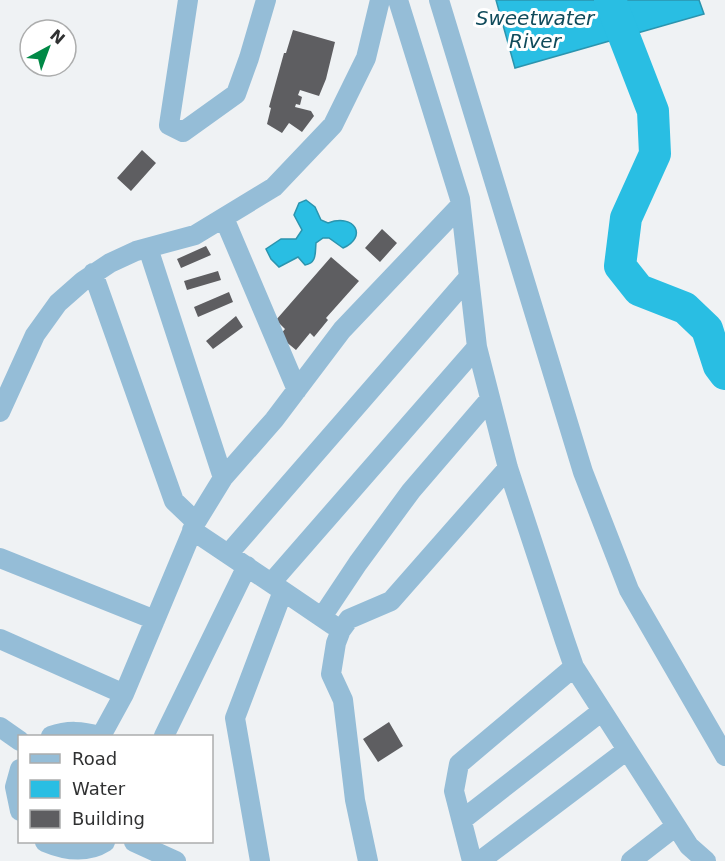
<svg xmlns="http://www.w3.org/2000/svg" width="725" height="861" viewBox="0 0 725 861" font-family="'DejaVu Sans',sans-serif">
	<style>
		.water { fill: #29bee3; stroke: #2b94ae; stroke-width: 1.5 }
		.lines { fill: none; stroke-linecap: round; stroke-linejoin: round }
		.river { stroke: #29bee3; stroke-width: 32 }
		.building { fill: #5e5e61 }
		.minor { stroke: #95bdd7; stroke-width: 20 }
		.labels { text-anchor: middle; dominant-baseline: central; stroke-width: 6; stroke-linejoin: round; paint-order: stroke }
		.water-label { font-size: 20px; font-style: italic; fill: #104b5b; stroke: #fff }
	</style>
	<rect width="100%" height="100%" fill="#eff2f4"/>
	<path class="water" d="M496 0H699L704 14 515 68Z
		M306 200 315 207 321 220 328 223C355 213 368 237 343 248L329 238H323L316 243C315 253 317 263 305 265L298 257 279 267 271 259 266 249 281 239H296L302 230 294 215 299 203Z"/>
	<g class="lines">
		<path class="river" d="M610 0 653 111 655 154 626 218 620 266 639 290 685 308 707 329 719 366 725 374"/>
	</g>
	<path class="building" d="M293 30 335 42 326 79 319 96 300 90 298 95 302 97 300 105 296 104 295 107 311 111 314 116 302 132 289 123 282 133 267 124 271 108 269 107 284 53H286Z
		M142 150 156 163 131 191 117 178Z
		M382 229 397 243 380 262 365 248Z
		M206 246 211 255 181 268 177 259Z
		M331 257 359 281 326 318 328 320 314 337 310 333 296 350 279 336 285 329 276 320Z
		M218 271 221 280 187 290 184 281Z
		M229 292 233 302 198 317 194 307Z
		M236 316 243 327 213 349 206 341Z
		M389 722 403 746 378 762 363 739Z"/>
	<g class="lines">
		<path class="minor" d="M188 0 169 125 183 132 236 94 249 58 266 0
			M398 0 460 199 477 347 508 468 565 641 574 667 689 846 706 861
			M439 0 583 472 629 590 725 756
			M224 218 297 390
			M148 248 223 478
			M93 273 174 501 196 522
			M0 412 35 335 58 303 83 281 110 263 136 251 195 235 274 187 333 125 366 58 380 0
			M192 530 283 591 235 718 260 861
			M229 553 469 277
			M0 558 155 620
			M271 583 477 347
			M283 591 333 625
			M322 617 358 563 411 491 490 399
			M0 639 124 694
			M0 727 20 741
			M51 736C68 730 82 731 99 736
			M101 736 124 694 196 522 223 478 274 420 342 330 460 206
			M164 736 247 566
			M20 769 15 787 20 811
			M462 820 602 711
			M45 842C64 850 86 854 105 842
			M134 842 176 861
			M368 861 355 800 343 700 331 674 336 643 341 630 349 619 391 601 508 468
			M472 861 454 791 459 764 574 667
			M480 861 627 750
			M631 861 676 826"/>
	</g>
	<g class="labels">
		<g class="water-label">
			<text x="535" y="18">Sweetwater<tspan x="535" dy="23">River</tspan></text>
		</g>
	</g>
	<rect x="18" y="735" width="195" height="108" fill="#ffffff" stroke="#acadad" stroke-width="1.5"/>
	<rect x="30" y="754" width="30" height="9" fill="#95bdd7" stroke="#acadad" stroke-width="1.5"/>
	<text x="72" y="765" font-size="18" fill="#303132">Road</text>
	<rect x="30" y="780" width="30" height="18" fill="#29bee3" stroke="#acadad" stroke-width="1.5"/>
	<text x="72" y="795" font-size="18" fill="#303132">Water</text>
	<rect x="30" y="810" width="30" height="18" fill="#5e5e61" stroke="#acadad" stroke-width="1.5"/>
	<text x="72" y="825" font-size="18" fill="#303132">Building</text>
	<g transform="translate(48 48) rotate(41)"><circle r="28" fill="#ffffff" stroke="#acadad" stroke-width="1.5"/>
	<path d="M0-4.5L10 22L0 15L-10 22Z" fill="#008946"/>
	<text y="-9" font-size="16" font-weight="bold" text-anchor="middle" fill="#303132">N</text>
	</g>
</svg>
